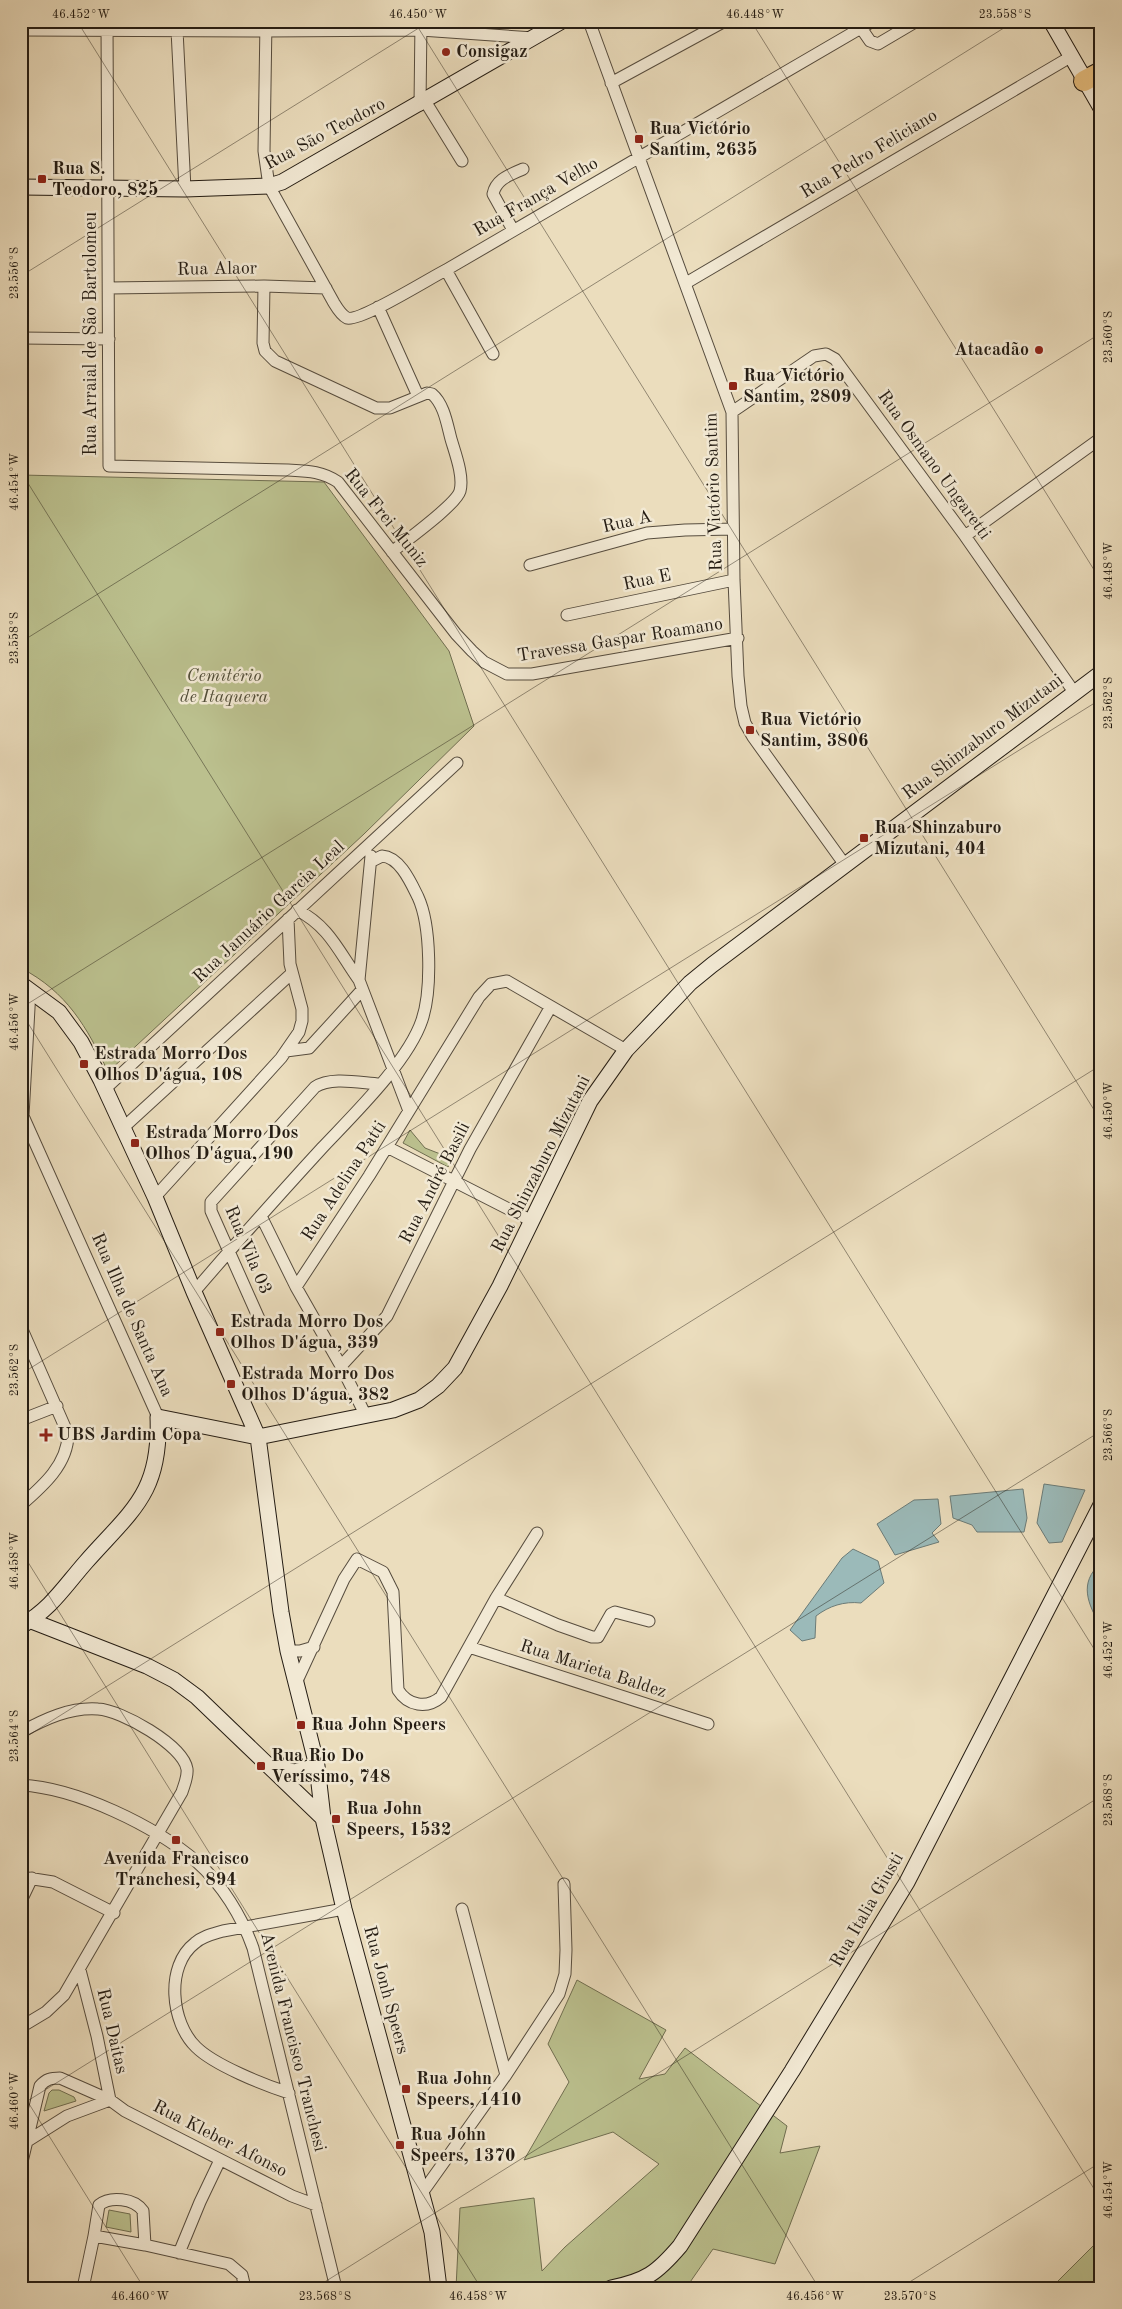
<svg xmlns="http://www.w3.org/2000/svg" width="1122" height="2309" viewBox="0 0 1122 2309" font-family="'Old Standard TT',serif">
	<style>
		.green { fill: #bbc08e; stroke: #706e50 }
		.water { fill: #9bbab9; stroke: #6b7b77 }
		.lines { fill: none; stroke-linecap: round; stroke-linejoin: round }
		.street-casing { stroke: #564c3e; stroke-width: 13 }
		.secondary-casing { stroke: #241c13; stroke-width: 17 }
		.highway-casing { stroke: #241c13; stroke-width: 22 }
		.street { stroke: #f2e9d4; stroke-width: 11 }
		.secondary { stroke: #f2e9d4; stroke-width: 15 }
		.highway { stroke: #e6be7e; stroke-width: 20 }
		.ticks { fill: none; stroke: #241c13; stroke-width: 1; stroke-opacity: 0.45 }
		.poi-dot { fill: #8f2418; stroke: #f2e9d4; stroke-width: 2 }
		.labels { text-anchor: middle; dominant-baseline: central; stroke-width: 5; stroke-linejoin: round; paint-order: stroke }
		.poi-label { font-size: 18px; font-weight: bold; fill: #241c13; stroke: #f2e9d4; text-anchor: start }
		.street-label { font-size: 18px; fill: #241c13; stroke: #f2e9d4 }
		.park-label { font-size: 18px; font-style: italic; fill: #514d38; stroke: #f2e9d4 }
		.neatline { fill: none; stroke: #241c13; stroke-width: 2 }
		.ticks-label { font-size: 12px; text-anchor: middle; fill: #241c13 }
	</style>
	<rect width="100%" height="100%" fill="#ebddbd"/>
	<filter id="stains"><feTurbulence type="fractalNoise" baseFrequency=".004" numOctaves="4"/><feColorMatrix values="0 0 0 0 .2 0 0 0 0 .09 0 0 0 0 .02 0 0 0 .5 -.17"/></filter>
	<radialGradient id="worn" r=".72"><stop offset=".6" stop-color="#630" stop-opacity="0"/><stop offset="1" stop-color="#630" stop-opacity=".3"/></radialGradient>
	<path class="green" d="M21 475 324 482 449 651 474 726 364 834 108 1072C87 1027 67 992 21 968Z
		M410 1130 425 1148 453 1159 448 1167 403 1143Z
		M577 1980 666 2030 639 2079 665 2074 685 2048 787 2126 780 2153 820 2146 775 2264 713 2249 686 2288H456L460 2208 534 2198 542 2271 565 2247 659 2164 613 2132 524 2160 569 2082 548 2044Z
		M52 2090H59L74 2097 76 2101 44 2111 49 2093Z
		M109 2210 130 2214 131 2232 106 2227Z
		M1101 2238V2288H1051Z"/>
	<path class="water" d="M1044 1484 1085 1490 1062 1542 1049 1543 1037 1523Z
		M1023 1489 1027 1518 1024 1532H977L972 1525 953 1518 950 1496Z
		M938 1499 941 1524 932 1533 939 1542 895 1555 877 1524 914 1500Z
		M853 1549 878 1561 884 1583 861 1603C844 1601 829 1606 816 1616L815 1638 802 1641 790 1630 842 1558Z
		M1101 1563V1627C1088 1604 1078 1583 1101 1563Z"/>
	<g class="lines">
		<defs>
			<path id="street" d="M107 21 109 466 288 470C307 471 322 471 338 482L456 634 472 651 484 662 507 674H532L738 638
				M266 21 264 151 269 186 334 303C337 308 341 315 347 318 360 322 430 278 446 270L873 21
				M589 21 732 412 734 580 738 676 741 706 745 723 753 737 845 865
				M861 28 870 41 878 44 917 21
				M21 30 266 31 421 30 533 38
				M177 30 185 189
				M611 83 725 21
				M425 101 462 161
				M420 105 421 21
				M513 230 493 194C496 179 510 175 523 169
				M446 270 493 354
				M686 283 1072 56
				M264 286 263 343 265 351 275 361 376 408H390L427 393 432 394C444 404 447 424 451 439 455 453 464 476 460 491 456 505 405 541 392 552
				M109 288 264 286 326 288
				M378 307 418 396
				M21 338 109 339
				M732 412 814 356 826 354 835 359 965 536 1074 692
				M965 536 1101 438
				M530 565 647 533 685 530 733 529
				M567 615 734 580
				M371 856 359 980 409 1111
				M297 910C329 926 339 952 359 980
				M30 990 23 1116 158 1417
				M286 1051 309 1048 362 990
				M106 1088 457 763
				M124 1127 292 973
				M387 1147 532 1221
				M155 1197 281 1058 299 1032 302 1021V1009L290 964 288 919
				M261 1216 296 1287
				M194 1292C236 1243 279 1195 322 1148 353 1115 408 1062 422 1020 432 990 431 925 418 897 411 883 400 857 382 856L372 861
				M260 1321 211 1211V1202L315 1087C331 1076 361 1083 380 1084
				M21 1327 68 1434C68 1464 43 1486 21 1505
				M341 1366 387 1316 470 1149 550 1008
				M366 1416 341 1366 296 1287 369 1176 479 997 491 984 507 981 626 1050
				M21 1420 57 1406
				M496 1598 558 1625 592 1637H598L611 1614 615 1612 649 1621
				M469 1647 708 1724
				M288 1651H300L314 1647
				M296 1683 344 1579 357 1559 383 1572 393 1592 398 1690C408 1706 427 1709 441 1697L496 1598 537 1533
				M21 1732C45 1719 70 1707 98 1709 121 1710 183 1745 187 1769 188 1777 184 1785 182 1792L64 1995 46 2012 21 2027
				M21 1785C77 1788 155 1826 197 1862 222 1884 242 1917 253 1948L336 2288
				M21 1877 53 1882 114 1913
				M21 1901 32 1878
				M462 1909 506 2075
				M80 1970 97 2036 110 2100
				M289 2093C264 2085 214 2065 196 2047 171 2023 165 1966 195 1943 203 1936 213 1934 223 1931L344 1909
				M29 2140 67 2116 110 2100
				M21 2166 40 2086C46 2079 51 2078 60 2078L110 2100 125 2111 292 2196 316 2205
				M422 2193 506 2075 559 1994 565 1974 566 1950 564 1884
				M94 2236 99 2205C110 2196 134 2198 143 2211L145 2245
				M179 2253 200 2202 220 2160
				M83 2288 94 2236 145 2245 229 2264 242 2275 245 2288"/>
			<path id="secondary" d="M1051 21 1101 108
				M21 187 185 189 269 186 282 182 562 21
				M21 984 59 1012 81 1042 101 1080 155 1197 194 1292 258 1437 281 1612 288 1651 317 1766 323 1818 344 1909 432 2232 439 2288
				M24 1618 147 1666 174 1680 197 1697 323 1818
				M21 1626C51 1609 64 1587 86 1562 132 1510 161 1493 158 1417L258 1437 393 1410 419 1400 438 1386 455 1368 500 1286 590 1101 626 1050 690 983 712 965 1101 673
				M272 1766 294 1772 317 1766
				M611 2288C646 2281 657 2273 680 2246L792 2071 907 1882 1101 1505"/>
			<path id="highway" d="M1084 81 1101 72"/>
		</defs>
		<use href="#street" class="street-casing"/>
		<use href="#secondary" class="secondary-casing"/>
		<use href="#highway" class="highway-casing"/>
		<use href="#street" class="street"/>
		<use href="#secondary" class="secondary"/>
		<use href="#highway" class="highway"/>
	</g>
	<path class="ticks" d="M77 21 1101 1660M414 21 1101 1121M751 21 1101 581M1088 21 1101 41M21 276 430 21M21 472 1101 2200M21 642 1015 21M21 1008 1101 333M21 1012 819 2288M21 1374 1101 699M21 1551 481 2288M21 1740 1101 1065M21 2091 144 2288M21 2105 1101 1431M315 2288 1101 1796M900 2288 1101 2162"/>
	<g class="poi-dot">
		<circle cx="446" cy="52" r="5"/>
		<rect x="634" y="134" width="10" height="10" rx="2.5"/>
		<rect x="37" y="174" width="10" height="10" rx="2.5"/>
		<circle cx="1039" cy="350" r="5"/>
		<rect x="728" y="381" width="10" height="10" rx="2.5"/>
		<rect x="745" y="725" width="10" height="10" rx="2.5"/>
		<rect x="859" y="833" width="10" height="10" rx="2.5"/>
		<rect x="79" y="1059" width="10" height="10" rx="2.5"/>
		<rect x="130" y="1138" width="10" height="10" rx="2.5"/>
		<rect x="215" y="1327" width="10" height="10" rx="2.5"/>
		<rect x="226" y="1379" width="10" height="10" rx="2.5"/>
		<path d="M43.5 1427.5h5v5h5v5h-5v5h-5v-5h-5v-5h5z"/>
		<rect x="296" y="1720" width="10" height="10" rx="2.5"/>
		<rect x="256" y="1761" width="10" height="10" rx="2.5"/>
		<rect x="331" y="1814" width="10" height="10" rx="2.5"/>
		<rect x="171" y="1835" width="10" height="10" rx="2.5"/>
		<rect x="401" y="2084" width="10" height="10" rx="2.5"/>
		<rect x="395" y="2140" width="10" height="10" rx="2.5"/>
	</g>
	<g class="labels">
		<g class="poi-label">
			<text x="456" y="52">Consigaz</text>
			<text x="649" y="129">Rua Victório<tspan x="649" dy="21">Santim, 2635</tspan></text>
			<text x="52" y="169">Rua S.<tspan x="52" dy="21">Teodoro, 825</tspan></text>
			<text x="1029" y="350" text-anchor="end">Atacadão</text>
			<text x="743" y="376">Rua Victório<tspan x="743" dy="21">Santim, 2809</tspan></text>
			<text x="760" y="720">Rua Victório<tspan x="760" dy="21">Santim, 3806</tspan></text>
			<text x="874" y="828">Rua Shinzaburo<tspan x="874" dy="21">Mizutani, 404</tspan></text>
			<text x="94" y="1054">Estrada Morro Dos<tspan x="94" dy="21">Olhos D'água, 108</tspan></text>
			<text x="145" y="1133">Estrada Morro Dos<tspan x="145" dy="21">Olhos D'água, 190</tspan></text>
			<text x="230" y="1322">Estrada Morro Dos<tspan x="230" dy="21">Olhos D'água, 339</tspan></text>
			<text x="241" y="1374">Estrada Morro Dos<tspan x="241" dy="21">Olhos D'água, 382</tspan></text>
			<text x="57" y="1435">UBS Jardim Copa</text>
			<text x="311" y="1725">Rua John Speers</text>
			<text x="271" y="1756">Rua Rio Do<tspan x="271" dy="21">Veríssimo, 748</tspan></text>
			<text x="346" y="1809">Rua John<tspan x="346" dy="21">Speers, 1532</tspan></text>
			<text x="176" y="1859" text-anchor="middle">Avenida Francisco<tspan x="176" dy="21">Tranchesi, 894</tspan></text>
			<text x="416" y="2079">Rua John<tspan x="416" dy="21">Speers, 1410</tspan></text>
			<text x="410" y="2135">Rua John<tspan x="410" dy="21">Speers, 1370</tspan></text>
		</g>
		<g class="street-label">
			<text transform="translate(325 134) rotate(-28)">Rua São Teodoro</text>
			<text transform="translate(869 154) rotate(-31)">Rua Pedro Feliciano</text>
			<text transform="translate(536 197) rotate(-30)">Rua França Velho</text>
			<text transform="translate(217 269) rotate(-1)">Rua Alaor</text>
			<text transform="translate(91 334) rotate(-90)">Rua Arraial de São Bartolomeu</text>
			<text transform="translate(934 465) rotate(54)">Rua Osmano Ungaretti</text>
			<text transform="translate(714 492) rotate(-92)">Rua Victório Santim</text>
			<text transform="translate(386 518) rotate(51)">Rua Frei Muniz</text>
			<text transform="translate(627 522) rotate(-13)">Rua A</text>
			<text transform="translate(647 580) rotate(-12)">Rua E</text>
			<text transform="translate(620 640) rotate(-9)">Travessa Gaspar Roamano</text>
			<text transform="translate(983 737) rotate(-37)">Rua Shinzaburo Mizutani</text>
			<text transform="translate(269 912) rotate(-43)">Rua Januário Garcia Leal</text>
			<text transform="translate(541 1164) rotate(-63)">Rua Shinzaburo Mizutani</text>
			<text transform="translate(344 1181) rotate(-57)">Rua Adelina Patti</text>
			<text transform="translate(435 1183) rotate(-63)">Rua André Basili</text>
			<text transform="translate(248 1250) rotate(67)">Rua Vila 03</text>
			<text transform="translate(132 1315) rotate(66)">Rua Ilha de Santa Ana</text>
			<text transform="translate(593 1669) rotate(18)">Rua Marieta Baldez</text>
			<text transform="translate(867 1910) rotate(-60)">Rua Italia Giusti</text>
			<text transform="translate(386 1990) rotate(75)">Rua Jonh Speers</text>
			<text transform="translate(112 2031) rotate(77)">Rua Daitas</text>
			<text transform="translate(293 2042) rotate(76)">Avenida Francisco Tranchesi</text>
			<text transform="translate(220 2139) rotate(27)">Rua Kleber Afonso</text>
		</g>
		<g class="park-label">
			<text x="224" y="676">Cemitério<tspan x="224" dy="21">de Itaquera</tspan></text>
		</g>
	</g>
	<rect width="1122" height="2309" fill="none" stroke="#ebddbd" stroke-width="55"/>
	<rect x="28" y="28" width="1066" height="2254" class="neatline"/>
	<g class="ticks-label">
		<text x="81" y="18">46.452°W</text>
		<text x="418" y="18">46.450°W</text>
		<text x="755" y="18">46.448°W</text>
		<text x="1005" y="18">23.558°S</text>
		<text transform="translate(14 273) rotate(-90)" y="4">23.556°S</text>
		<text transform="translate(1108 337) rotate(-90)" y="4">23.560°S</text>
		<text transform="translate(14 482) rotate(-90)" y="4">46.454°W</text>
		<text transform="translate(1108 571) rotate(-90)" y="4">46.448°W</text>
		<text transform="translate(14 638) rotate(-90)" y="4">23.558°S</text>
		<text transform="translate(1108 703) rotate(-90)" y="4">23.562°S</text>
		<text transform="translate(14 1022) rotate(-90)" y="4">46.456°W</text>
		<text transform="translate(1108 1111) rotate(-90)" y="4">46.450°W</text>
		<text transform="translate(14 1370) rotate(-90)" y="4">23.562°S</text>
		<text transform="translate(1108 1435) rotate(-90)" y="4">23.566°S</text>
		<text transform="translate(14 1561) rotate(-90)" y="4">46.458°W</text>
		<text transform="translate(1108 1650) rotate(-90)" y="4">46.452°W</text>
		<text transform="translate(14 1736) rotate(-90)" y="4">23.564°S</text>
		<text transform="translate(1108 1800) rotate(-90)" y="4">23.568°S</text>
		<text transform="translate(14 2101) rotate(-90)" y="4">46.460°W</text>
		<text transform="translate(1108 2190) rotate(-90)" y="4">46.454°W</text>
		<text x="140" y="2300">46.460°W</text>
		<text x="325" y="2300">23.568°S</text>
		<text x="478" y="2300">46.458°W</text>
		<text x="815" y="2300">46.456°W</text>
		<text x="910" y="2300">23.570°S</text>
	</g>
	<rect width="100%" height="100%" filter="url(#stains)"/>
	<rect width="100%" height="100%" fill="url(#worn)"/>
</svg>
